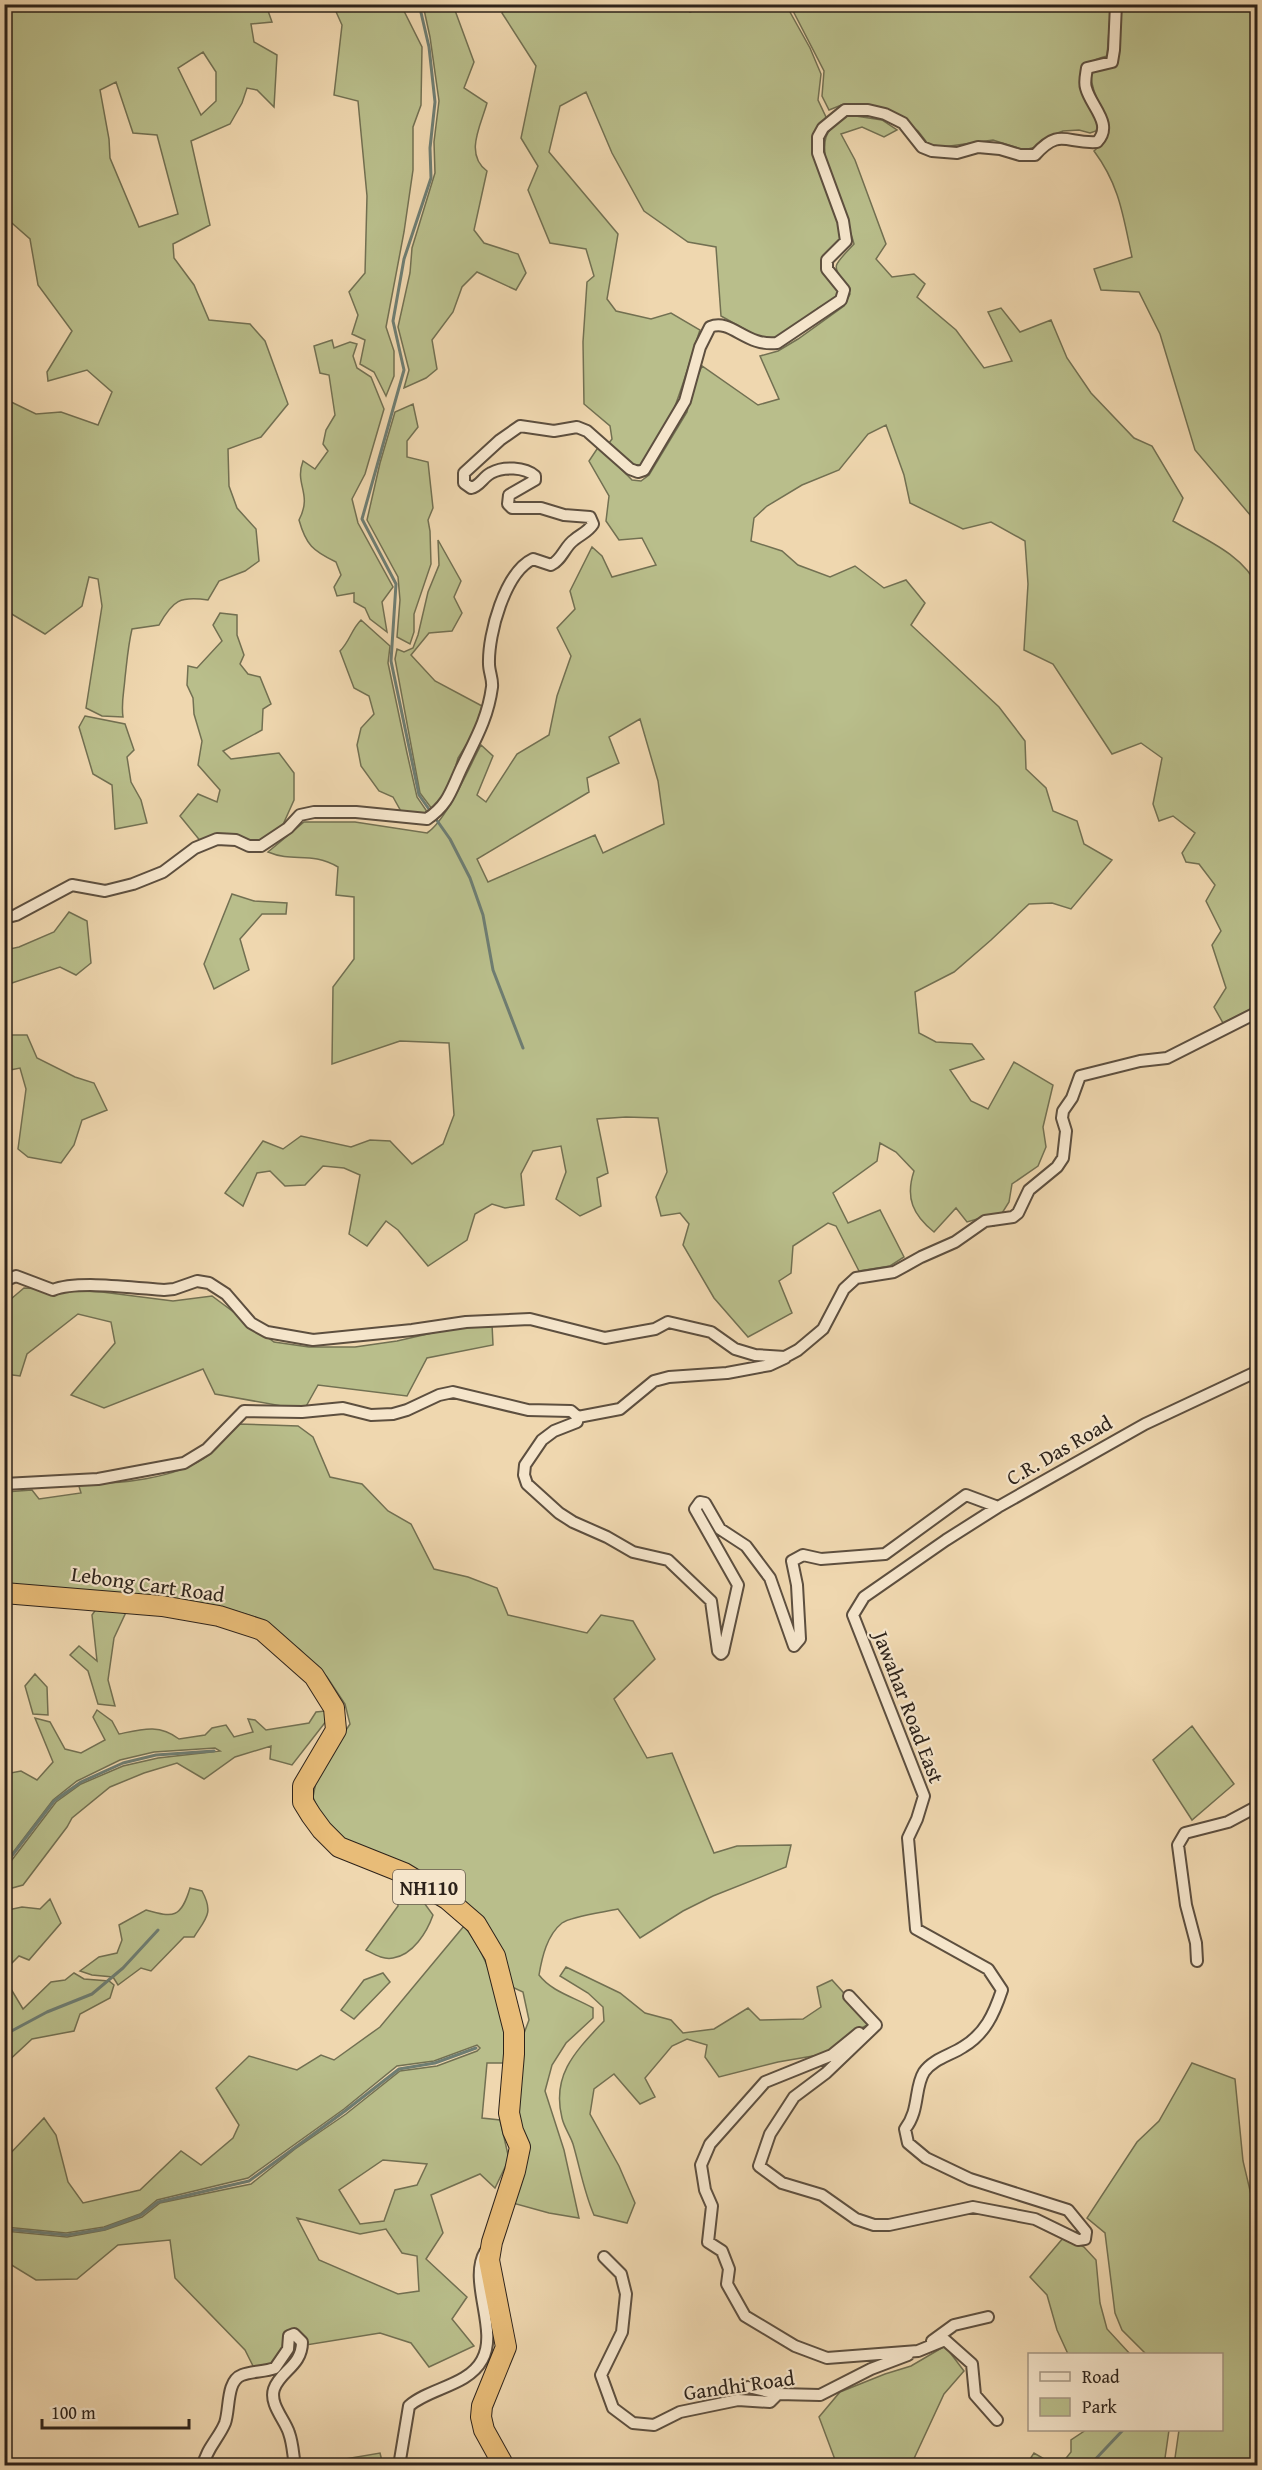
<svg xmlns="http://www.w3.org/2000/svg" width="1262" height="2470" viewBox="0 0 1262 2470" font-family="'Gentium Book Plus',serif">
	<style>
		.green { fill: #b9be8b; stroke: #727052; stroke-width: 1.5; fill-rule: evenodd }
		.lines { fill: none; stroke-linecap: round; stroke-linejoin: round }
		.stream { stroke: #6e7d72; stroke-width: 3 }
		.street-casing { stroke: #5d4f3f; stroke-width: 14 }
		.highway-casing { stroke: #2c221a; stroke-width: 22 }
		.street { stroke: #f5e5cb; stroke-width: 10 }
		.highway { stroke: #e8bc78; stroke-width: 20 }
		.labels { text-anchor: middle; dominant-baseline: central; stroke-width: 4.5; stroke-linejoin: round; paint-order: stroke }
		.shield { fill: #f5e5cb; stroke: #685c4f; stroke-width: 1.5 }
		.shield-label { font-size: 20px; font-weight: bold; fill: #2c221a }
		.street-label { font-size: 21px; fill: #2c221a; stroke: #f5e5cb }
	</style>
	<rect width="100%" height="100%" fill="#efd7af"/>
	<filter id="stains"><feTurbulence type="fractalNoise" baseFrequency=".00333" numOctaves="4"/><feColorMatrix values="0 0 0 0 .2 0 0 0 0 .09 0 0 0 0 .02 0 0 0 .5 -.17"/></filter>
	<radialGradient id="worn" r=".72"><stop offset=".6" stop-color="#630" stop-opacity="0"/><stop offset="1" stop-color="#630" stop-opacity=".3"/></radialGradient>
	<path class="green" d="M5 4 266 5 272 22 251 24 254 42 277 55 274 107 257 90 247 88 242 103 230 124 191 141 210 225 173 244 174 258 194 285 209 320 250 324 265 341 288 404 261 437 228 449 229 486 237 508 256 529 259 561 245 571 219 581 208 600C180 596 173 600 159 625L132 629C128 646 127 661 125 678 124 692 121 703 123 717L102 716 86 708 102 606 98 579 89 577 82 606 45 634 5 610V399L36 414 61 412 98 425 112 392 87 370 48 381 47 372 72 331 38 285 30 239 5 217ZM203 52 216 72V101L201 115 178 68ZM116 82 133 133 157 135 178 214 139 227 110 158 109 139 100 90Z
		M504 4H677L690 12 713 5H786L810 48 821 74 818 100 826 117 814 139 841 226 843 242 824 260 838 289V297L818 308 789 332 770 339 755 335 721 316 716 247 688 242 644 211 612 153 586 92 560 106 549 152 618 234 607 299 616 311 651 319 671 313 700 330C684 376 673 435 636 469L609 443 612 439 610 426 584 404 583 342 587 282 594 276 586 249 550 243 528 190 538 166 521 138 536 66 502 13Z
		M333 5H404V11L422 47 421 105 413 127V170L404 232 386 327 394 351V376L386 396 374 372 360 364 365 340 352 334 358 315 349 292 365 273 367 196 358 101 334 95 342 25Z
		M423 5H453L474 62 464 88 487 103C481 125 464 154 487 171L474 230 484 243 518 254 526 273 516 290 477 272 462 287 453 312 432 340 437 369 426 378 404 388 409 370 398 327 410 273 412 248 435 173 434 142 439 101 430 37Z
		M790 5H1111L1107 56C1061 67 1086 95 1099 123L1096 131 1090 133 1079 130 1063 131 1052 135 1036 147 1024 150 993 140 943 147 928 144 918 131 900 117 862 105 844 104 829 110 822 96 824 71Z
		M1121 5H1257V516H1251L1195 450 1160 334 1139 292 1101 290 1094 269 1132 257C1123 216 1120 186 1094 151 1126 125 1091 106 1091 74L1118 55Z
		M849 115 882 120 897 130 884 137 862 127 841 134 855 160 886 244 876 259 892 277 914 274 925 284 917 297 956 330 984 368 1012 361 988 312 1001 308 1020 332 1051 320 1067 358 1091 393 1134 438 1152 446 1183 498 1173 521C1202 538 1245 555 1258 588L1257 1006 1223 1023 1214 1007 1226 988 1212 945 1221 931 1206 901 1215 885 1199 864 1186 862 1182 853 1195 833 1173 816 1159 821 1153 804 1162 758 1141 743 1112 754 1053 664 1024 650 1028 584 1025 541 991 522 963 529 910 503 904 475 886 425 868 434 839 470 802 485 767 506 754 518 751 541 782 551 798 565 830 577 855 566 884 588 906 580 925 603 911 625 999 707 1025 741 1026 769 1046 788 1053 811 1077 821 1084 844 1112 860 1071 909 1052 903 1029 904 991 940 954 972 915 992 919 1033 936 1042 972 1044 984 1059 950 1070 971 1101 988 1109 1014 1062 1053 1085 1043 1127 1046 1147 1038 1166 1012 1184 1009 1202 994 1226 977 1219 967 1222 956 1208 934 1232C913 1215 905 1198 914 1171L896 1152 880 1143 877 1161 833 1193 848 1223 880 1210 904 1257 890 1266 859 1271 836 1226 828 1223 793 1246 791 1273 779 1281 792 1313 748 1337 714 1298 683 1245 689 1224 680 1213 661 1216 656 1197 667 1172 658 1118 626 1117 597 1119 608 1173 597 1178 601 1206 580 1216 556 1199 566 1172 561 1146 533 1151 521 1174 524 1205 505 1208 492 1204 475 1214 467 1240 428 1266 398 1230 386 1221 367 1246 349 1234 360 1175 344 1168 323 1166 305 1185 285 1186 270 1171 257 1173 243 1206 225 1193 263 1141 283 1149 301 1136 351 1147 370 1140 390 1141 412 1164 443 1144 454 1115 449 1043 400 1041 332 1064 333 987 354 959V897L336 895 338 867C310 851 294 863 268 852L304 822H355L427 833C447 820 469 767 481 745L493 756 477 795 486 802 517 754 549 735 557 696 571 656 557 628 575 609 570 591 592 547 602 556 612 577 656 565 642 538 619 540 606 521 609 496 589 461 599 446 632 480 641 481 649 475 687 412 692 389 702 366 758 405 779 399 760 356 778 351 798 339 844 306 850 294C833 262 829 271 854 244 847 216 818 164 826 137 830 126 840 121 849 115ZM640 719 658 781 664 824 603 853 595 835 488 882 477 859 589 792 587 778 619 763 609 737Z
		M332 340 334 348 350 342 357 344 353 356 357 368 371 377 384 409 365 474 352 499 358 523 393 587 382 602 387 632 370 619 365 608 354 602V593L337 596 334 587 341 575 336 562C313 551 306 545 299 520 313 493 294 485 303 461L315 469 328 451 323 444 326 430 335 415 329 375 320 373 314 346Z
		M413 404 418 427 407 441V457L428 462 433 508 428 520 430 531 431 564 414 614V632L410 644 397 637 400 600 398 577 367 520 380 463 395 412Z
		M438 540 461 581 454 597 462 613 452 631 429 633 411 655 435 681 482 706 476 729 458 758 449 789 440 804 432 809 420 793 395 659 397 649 404 652 413 648 418 635 428 592 439 565Z
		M220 613 237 615V635L244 655 240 664 248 674 260 677 271 704 263 709 262 730 223 751 231 759 279 753 294 773V800L281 829 256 844 202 843 180 816 198 794 217 802 220 790 198 765 202 741 194 714 193 698 187 685 188 666 197 668 222 641 213 625Z
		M361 620 390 646 388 663 407 753 417 797 428 813 423 817 402 813 393 797 379 791 361 766 357 745 361 728 374 714 369 696 354 688 340 651C350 641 351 630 361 620Z
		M85 716 125 724 134 750 127 757 131 782 141 800 147 823 115 829 112 785 93 774 79 727Z
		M232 894 254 901 287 903 286 914H262L240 939 249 970 214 989 204 964Z
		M69 912 87 921 91 963 76 975 60 967 12 983 5 982V950L19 947 54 932Z
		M4 1035H27L37 1058 75 1077 94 1083 107 1110 82 1120 74 1145 61 1163 28 1157 18 1149 26 1089 20 1068 5 1071Z
		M24 1288 102 1292 173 1301 212 1296 274 1342 309 1347H355L397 1341 467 1325 492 1324 493 1345 427 1358 407 1396 318 1385 304 1410 215 1394 203 1369 104 1408 71 1395 115 1343 111 1322 78 1314 27 1354 20 1376 5 1374V1304Z
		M237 1424 298 1426 313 1437 330 1477 362 1484 388 1511 411 1524 434 1569 468 1577 497 1588 508 1615 587 1633 601 1615 633 1621 655 1659 614 1699 647 1758 672 1753 714 1853 737 1846 791 1845 786 1867 713 1896 683 1911 640 1938 618 1909C605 1912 571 1916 562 1923 547 1935 542 1957 539 1975 552 1992 574 1997 593 2008V2018L566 2043 552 2065 545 2091 564 2150 579 2218 549 2213 509 2202 523 2036 529 2020 523 1992 512 1987 478 1922 346 1843 320 1815 313 1797 318 1772 350 1724 345 1704 327 1677 299 1649 255 1617 232 1610 5 1587V1492L32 1490 39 1499 81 1493 78 1483C116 1485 177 1479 209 1455 219 1447 228 1434 237 1424Z
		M99 1605 127 1610 114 1638 108 1680 115 1706 98 1704 88 1671 70 1655 79 1646 97 1661 92 1615Z
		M35 1674 47 1687 48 1715 33 1714 25 1686Z
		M97 1710 112 1721 119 1734C143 1729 159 1724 179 1739L205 1735 212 1728 226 1725 234 1737 253 1732 248 1719 255 1720 266 1730 309 1723 316 1712 325 1711 327 1720 292 1765 270 1759 271 1746 235 1757 204 1779 177 1763 144 1773 110 1787 72 1818 67 1827 23 1885 5 1890V1869L56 1802 81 1784 123 1766 158 1758 220 1751 215 1748 154 1752 120 1760 77 1781 53 1800 5 1863V1774L21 1771 37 1780 53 1762 35 1718 50 1722 65 1749 81 1753 105 1740 93 1717Z
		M1192 1726 1234 1784 1192 1820 1153 1760Z
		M396 1883 414 1889 433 1915C427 1932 413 1955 393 1958 383 1960 374 1954 366 1950L398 1906Z
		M190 1888 202 1891C214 1913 206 1918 194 1937H184L151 1971 141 1968 118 1985 113 1977 92 1975 80 1971 99 1957 117 1953 122 1940 119 1925 146 1910C174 1918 181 1918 190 1888Z
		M50 1899 61 1923 29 1960 19 1956 5 1970V1908L8 1910 22 1907 40 1909Z
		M464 1926C493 1962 506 2017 506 2063H487L482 2118 500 2120 509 2159 495 2188 480 2174 431 2195 443 2233 426 2259 467 2297 452 2319 474 2346 429 2367 411 2343 380 2333 306 2345 295 2332 275 2365 255 2370 245 2350 175 2278 170 2240 118 2245 77 2279 36 2280 5 2261V2231L67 2237 105 2230 142 2217 160 2203 251 2184 295 2149 346 2114 400 2071 437 2066 477 2051 480 2048 477 2045 434 2061 397 2066 344 2109 248 2178 157 2200 140 2214 104 2227 66 2233 5 2227V2159L44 2118 56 2135 68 2182 83 2203 140 2190 181 2151 201 2165 233 2138 239 2125 216 2088 249 2056 297 2070 321 2055 334 2060 380 2027ZM383 2160 427 2164 417 2185 395 2190 384 2221 360 2224 339 2190ZM297 2218 360 2234 386 2229 402 2253 417 2256 419 2291 398 2294 319 2260Z
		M566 1967 620 1993 645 2013 671 2020 683 2033 714 2029 748 2008 760 2020 803 2019 821 2007 817 1987 832 1980 871 2023 852 2033 830 2053 778 2062 719 2077 705 2057 707 2045 687 2039 672 2046 645 2078 655 2097 640 2104 614 2074 594 2089 590 2114 619 2166 635 2203 627 2223 594 2215C584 2192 580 2168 573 2144 570 2135 564 2127 562 2118 551 2074 577 2050 604 2021L603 2007 588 1993 560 1976Z
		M74 1973 84 1979 109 1981 114 1985 110 1998 80 2014 74 2031 32 2039 5 2064V1979L23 2009 51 1982 65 1980Z
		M383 1973 390 1982 354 2019 341 2010 364 1980Z
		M1192 2063 1235 2079 1243 2161 1258 2224 1257 2465H1174L1179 2430H1222V2354H1146L1122 2330 1115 2313 1105 2233 1087 2218 1137 2142 1159 2121Z
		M1064 2237 1084 2247 1096 2260 1100 2303 1107 2329 1130 2354H1068L1057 2330 1047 2295 1030 2277Z
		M945 2346 964 2371 944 2394 911 2465H837L819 2417 840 2392 885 2374 911 2366Z
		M1086 2430H1169L1164 2465H1026L1034 2453 1051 2463 1063 2462 1071 2452V2440Z
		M380 2453 383 2465H328V2462Z"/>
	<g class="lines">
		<path class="stream" d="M419 4 429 47 435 102 430 148 431 178 404 259 393 321 404 370 362 519 396 584 391 661 419 795 450 839 470 878 483 915 493 970 523 1048
			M4 1866 54 1801 81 1782 123 1763 156 1755 214 1751
			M4 2035 47 2012 92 1994 123 1968 158 1930
			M4 2229 67 2235 104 2229 141 2215 158 2202 249 2181 345 2111 399 2069 435 2063 476 2048
			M1089 2466 1123 2430"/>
		<defs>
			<path id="street" d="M4 918 16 915 72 885 105 891 133 884 163 872 195 848 217 839 236 840 249 846H261L288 828 300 815 314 812H356L427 819C449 804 451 790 462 767 475 740 488 718 492 687 493 679 489 672 489 664 488 634 505 572 533 559L551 565C562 560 565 546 574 540 581 534 588 532 593 524L590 517 564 515 541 508H512L508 504 509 495 535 480V476C525 467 503 466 491 473 483 477 480 486 471 488L464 483V473L500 440 520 426 554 431 577 427 587 431 630 469 638 472 644 470 685 401 700 347 710 327C731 318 746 347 777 343L841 300 844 290 827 269V260L846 241 843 221 818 153V137L823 128 845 110H868L885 114 903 123 922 147 932 151 957 153 978 147 1000 149 1020 155H1035C1060 127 1066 144 1097 142 1114 124 1091 107 1086 88 1084 82 1086 75 1087 68L1112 62 1114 50 1116 4
				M4 1281 16 1276 53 1290C77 1280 136 1288 164 1290L174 1289 197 1281 209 1283 226 1294 251 1323 267 1332 313 1340 412 1330 466 1322 530 1319 605 1338 655 1329 668 1322 711 1332 735 1349 755 1355 785 1357 798 1350 823 1329 844 1289 856 1278 894 1272 921 1257 955 1242 985 1221 1013 1217 1018 1213 1029 1190 1057 1167 1063 1158 1066 1131 1062 1118 1063 1111 1072 1098 1080 1076 1140 1061 1167 1058 1258 1012
				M578 1417 620 1409 654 1381 669 1377 727 1373 770 1365 785 1358
				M4 1484 98 1479 184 1463 207 1449 244 1411 302 1412 343 1408 371 1415 393 1414 407 1410 439 1395 453 1392 528 1410 571 1411 578 1417 577 1422 554 1431 542 1440 525 1465 524 1475 527 1484 559 1513 573 1522 607 1537 633 1552 668 1560 711 1601 718 1651 721 1654 723 1652 738 1585 695 1509 700 1502 705 1503 720 1529 746 1546 770 1578 794 1646 800 1639 797 1585 792 1561 803 1555 821 1559 885 1554 966 1495 998 1507 1145 1424 1258 1371
				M1197 1961 1196 1943 1186 1905 1178 1845 1185 1833 1228 1822 1258 1806
				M849 1996 876 2025
				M876 2025 826 2073 794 2097 770 2134 759 2166 782 2183 822 2195 856 2219 874 2225H889L973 2207 1035 2219 1078 2240 1085 2239 1086 2232 1068 2210 970 2179 926 2158 908 2143 905 2129C920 2110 914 2088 924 2072 933 2059 951 2055 963 2047 985 2034 994 2014 1002 1990L988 1969 916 1929 908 1838 917 1819 924 1796 853 1615 864 1597 946 1540 998 1507
				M859 2033 832 2055 765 2082 710 2144 701 2165 705 2190 712 2206 708 2242 722 2251 729 2269 727 2284 745 2316 795 2346 827 2358 918 2351 945 2340 972 2364 975 2395 997 2420
				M604 2257 621 2274 626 2294 622 2332 601 2375 613 2408 633 2423 654 2425 680 2412 738 2400 770 2402 778 2394 820 2395 871 2369 908 2355
				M932 2341 954 2325 988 2317
				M748 2387 778 2394
				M203 2466C206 2449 219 2438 225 2423 230 2409 226 2381 242 2375 252 2371 265 2372 275 2368L288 2349 289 2336 294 2334 302 2342C302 2366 280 2371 274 2389 269 2404 285 2420 289 2433 293 2444 293 2455 295 2466
				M399 2466 409 2406C429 2388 468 2386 482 2360 499 2331 468 2281 485 2252"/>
			<path id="highway" d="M4 1593 162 1606 219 1616 262 1630 314 1676 334 1708 336 1730 303 1786V1802L311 1815 322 1830 339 1847 404 1873 447 1899 476 1924 495 1956 514 2031V2054L509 2113 513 2131 520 2147 515 2171 492 2242 489 2260 506 2347 482 2406 481 2417 484 2430 504 2466"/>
		</defs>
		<use href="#street" class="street-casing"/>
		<use href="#highway" class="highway-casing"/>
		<use href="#street" class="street"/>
		<use href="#highway" class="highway"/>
	</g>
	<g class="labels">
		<rect class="shield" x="393" y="1870" width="72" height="34" rx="4.5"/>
		<g class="shield-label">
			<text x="429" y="1887">NH110</text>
		</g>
		<g class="street-label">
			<text transform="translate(1059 1450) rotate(-30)">C.R. Das Road</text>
			<text transform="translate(148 1584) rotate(8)">Lebong Cart Road</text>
			<text transform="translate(909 1707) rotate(69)">Jawahar Road East</text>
			<text transform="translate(739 2385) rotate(-8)">Gandhi Road</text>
		</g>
	</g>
	<rect width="1262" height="2470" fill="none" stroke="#efd7af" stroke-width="24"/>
	<rect x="6" y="6" width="1250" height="2458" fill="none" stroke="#2c221a" stroke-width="3"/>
	<rect x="12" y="12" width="1238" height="2446" fill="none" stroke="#2c221a" stroke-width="1.5"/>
	<rect x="1028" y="2353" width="195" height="78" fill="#f5e5cb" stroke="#a59784" stroke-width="1.5"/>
	<rect x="1040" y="2372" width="30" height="9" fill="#f5e5cb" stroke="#a59784" stroke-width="1.5"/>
	<text x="1082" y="2383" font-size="18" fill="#2c221a">Road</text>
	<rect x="1040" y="2398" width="30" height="18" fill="#b9be8b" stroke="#a59784" stroke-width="1.5"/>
	<text x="1082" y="2413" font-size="18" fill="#2c221a">Park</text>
	<path d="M42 2419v9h147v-9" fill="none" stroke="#2c221a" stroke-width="3"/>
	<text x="51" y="2419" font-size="18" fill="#2c221a" stroke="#f5e5cb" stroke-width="4.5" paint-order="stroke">100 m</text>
	<rect width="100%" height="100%" filter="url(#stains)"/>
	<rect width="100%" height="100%" fill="url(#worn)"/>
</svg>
